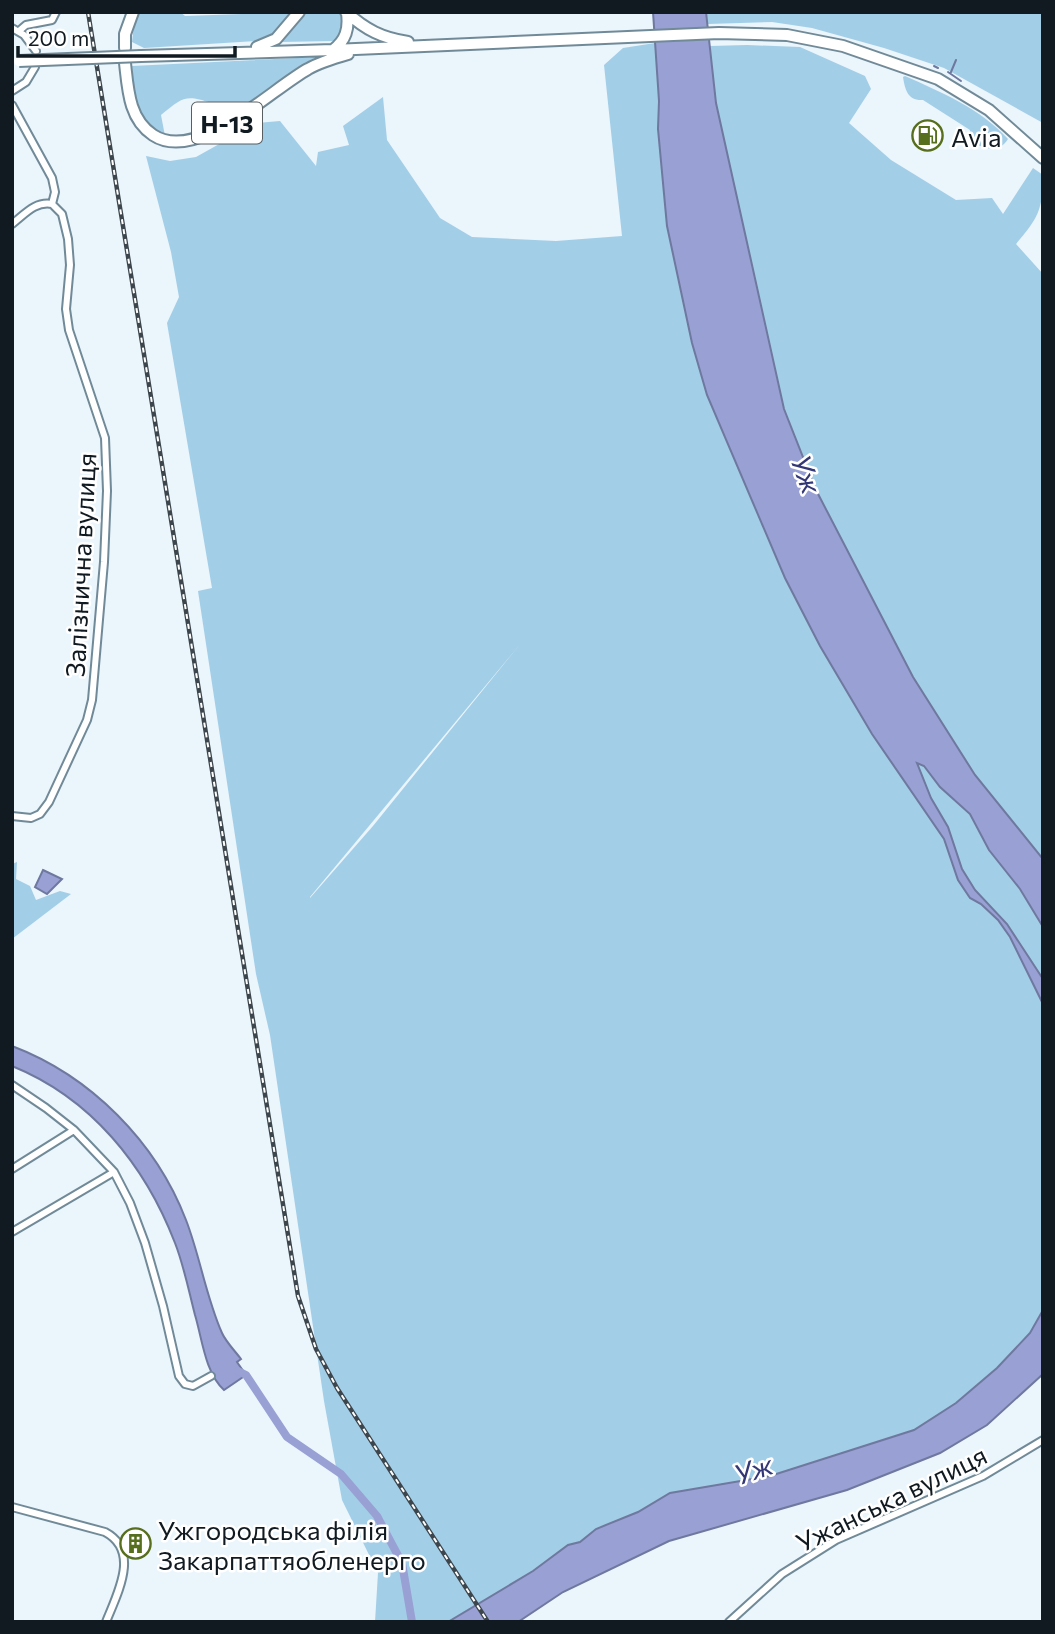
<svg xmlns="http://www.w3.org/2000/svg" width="1055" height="1634" viewBox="0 0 1055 1634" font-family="Commissioner,sans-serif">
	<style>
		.green { fill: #a3cee7; fill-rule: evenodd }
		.water { fill: #98a0d4; stroke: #6f789e; stroke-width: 2 }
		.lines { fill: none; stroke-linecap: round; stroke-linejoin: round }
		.stream { stroke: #6f789e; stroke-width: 2 }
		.canal { stroke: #98a0d4; stroke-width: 8 }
		.street-casing { stroke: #718a98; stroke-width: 10 }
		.highway-casing { stroke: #718a98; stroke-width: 14 }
		.street { stroke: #fff; stroke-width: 6 }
		.highway { stroke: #fff; stroke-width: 10 }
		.rail-casing { stroke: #3c464c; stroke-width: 4.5 }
		.rail { stroke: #fff; stroke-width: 2; stroke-dasharray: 5; stroke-linecap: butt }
		.highway-bridge-casing { stroke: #718a98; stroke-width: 14; stroke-linecap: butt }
		.highway-bridge { stroke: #fff; stroke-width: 10 }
		.labels { text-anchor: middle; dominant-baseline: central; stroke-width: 5; stroke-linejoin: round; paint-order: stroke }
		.shield { fill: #fff; stroke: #585f63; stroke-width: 2 }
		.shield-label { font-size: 24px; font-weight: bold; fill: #101a20 }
		.poi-label { font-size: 26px; fill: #101a20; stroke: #fff; text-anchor: start }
		.street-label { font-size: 26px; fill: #101a20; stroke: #fff }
		.water-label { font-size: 28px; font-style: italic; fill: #333776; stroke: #fff }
	</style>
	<rect width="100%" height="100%" fill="#eaf5fc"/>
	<path class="green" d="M139 12H180L185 16 295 12 274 36 258 41 144 48 132 42 134 25Z
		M303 12H340C344 24 343 33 334 41L279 42Z
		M706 12H1043V123L944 68 884 48 812 28 772 22 708 24Z
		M655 43 659 101 658 129 667 227 707 395 785 578 820 646 872 734 944 839 958 880 970 897 981 904 998 920 1010 937 1043 1004V1310L1030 1333 997 1368 956 1403 914 1430 770 1476 670 1493 638 1512 596 1529 580 1542 568 1545 533 1571 448 1622H375L378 1573 342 1500 324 1401 270 1035 256 974 198 591 212 588 167 323 179 297 171 252 146 156 170 161 196 157 257 123 280 121 316 166 318 152 349 145 343 126 383 97 387 140 440 218 472 237 556 241 622 236 604 65 623 48ZM521 643 373 826 310 898V897Z
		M747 45 800 47 865 76 871 89 849 123 891 160 956 200 992 198 1003 214 1033 168 1043 175C1043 210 1038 218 1016 244L1043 274V859L975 775 913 677 816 490 784 409 716 103 710 46Z
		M317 57 215 126 211 103C185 94 182 98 161 115L165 136C135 127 134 92 132 66Z
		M905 76C941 92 981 109 1008 139 998 155 982 148 969 140L970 130 923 100C908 101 905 90 903 77Z
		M917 762 924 766 940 787 970 814 989 850 1020 889 1043 927V979L1007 924 975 890 962 869 948 827 931 798Z
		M17 862 16 879 30 886 36 900 60 891 71 894 12 939V864Z"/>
	<path class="water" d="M653 12H706L716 103 784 409 816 490 913 677 975 775 1043 859V927L1020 889 989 850 970 814 940 787 924 766 917 763 931 798 948 827 962 869 975 890 1007 924 1043 979V1004L1010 937 998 920 981 904 970 898 958 880 944 839 872 734 820 646 785 578 707 395 692 343 667 226 658 129 659 101Z
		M43 870 62 879 47 894 35 887Z
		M12 1046C91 1076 156 1142 186 1220 200 1256 206 1297 222 1333 226 1342 235 1351 241 1359L237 1362 246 1375 224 1390C205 1373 202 1338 195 1315 189 1292 184 1266 175 1243 145 1165 91 1098 12 1066Z
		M1043 1310V1374L987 1425 940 1453 847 1490 669 1541 563 1592 518 1622H448L533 1571 568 1545 580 1542 596 1529 638 1512 670 1493 770 1476 914 1430 956 1403 997 1368 1030 1333Z"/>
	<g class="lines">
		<path class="stream" d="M934 66 938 68
			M948 72 961 81
			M951 72 956 60"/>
		<path class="canal" d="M238 1371 246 1375 287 1437 341 1474 377 1516 402 1563 412 1622"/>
		<defs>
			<path id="street" d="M12 28 24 35 36 51
				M19 31 26 25 52 20 56 12
				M12 91 26 82 35 67
				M12 105 52 178 55 192 52 204 62 214 68 239 70 265 66 309 69 330 105 438 107 491 104 562 92 700 87 720 49 802 40 814 31 818 12 816
				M12 224C25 214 35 201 52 204
				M12 1085 46 1108 74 1130 114 1172 130 1203 145 1243 163 1306 179 1376 185 1384 193 1386 211 1376
				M12 1169 74 1130
				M12 1232 114 1172
				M12 1507 105 1532C141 1551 117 1594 106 1622
				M729 1622 782 1574 836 1540 983 1476 1043 1440"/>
			<path id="highway" d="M346 12C366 30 382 38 408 42
				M257 47 276 39 299 12
				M125 48V34L133 12
				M333 50C346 40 349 29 347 13
				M141 56 333 50 719 33 787 35 843 46 938 79 989 110 1043 158
				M125 63C128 90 129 119 153 135 197 164 270 90 308 69 320 62 334 58 348 54"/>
		</defs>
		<use href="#street" class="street-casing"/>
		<use href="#highway" class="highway-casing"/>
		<use href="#street" class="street"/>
		<use href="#highway" class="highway"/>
		<defs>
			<path id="rail" d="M88 12 298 1296 316 1349 337 1388 488 1622"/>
		</defs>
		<use href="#rail" class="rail-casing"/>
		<use href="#rail" class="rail"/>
		<defs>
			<path id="highway-bridge" d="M19 61 141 56"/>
		</defs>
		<use href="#highway-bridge" class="highway-bridge-casing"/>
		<use href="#highway-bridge" class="highway-bridge"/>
	</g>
	<defs>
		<symbol id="fuel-ring" viewBox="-11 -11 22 22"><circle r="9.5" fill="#fff" stroke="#576e1e" stroke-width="1.5"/><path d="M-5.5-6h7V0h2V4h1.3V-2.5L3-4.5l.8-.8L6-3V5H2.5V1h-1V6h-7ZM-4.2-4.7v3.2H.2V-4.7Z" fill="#576e1e"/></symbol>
		<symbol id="building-ring" viewBox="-11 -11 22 22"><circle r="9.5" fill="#fff" stroke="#576e1e" stroke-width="1.5"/><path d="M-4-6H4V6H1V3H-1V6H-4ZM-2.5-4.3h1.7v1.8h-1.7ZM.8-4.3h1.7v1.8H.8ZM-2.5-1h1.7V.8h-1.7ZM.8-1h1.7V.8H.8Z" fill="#576e1e"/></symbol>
	</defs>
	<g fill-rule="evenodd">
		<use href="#fuel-ring" x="910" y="118" width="35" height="35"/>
		<use href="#building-ring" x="118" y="1526" width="35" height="35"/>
	</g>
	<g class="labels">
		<rect class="shield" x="192" y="102.5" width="70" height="41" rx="5"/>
		<g class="shield-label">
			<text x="227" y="123">Н-13</text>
		</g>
		<g class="poi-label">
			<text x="951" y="136">Avia</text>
			<text x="158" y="1529">Ужгородська філія<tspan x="158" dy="30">Закарпаттяобленерго</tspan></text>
		</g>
		<g class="street-label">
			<text transform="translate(80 565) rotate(-87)">Залізнична вулиця</text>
			<text transform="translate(891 1498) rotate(-26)">Ужанська вулиця</text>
		</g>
		<g class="water-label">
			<text transform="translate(807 474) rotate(70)">Уж</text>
			<text transform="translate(753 1469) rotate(-19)">Уж</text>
		</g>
	</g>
	<rect width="1055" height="1634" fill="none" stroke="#101a20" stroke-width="28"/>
	<path d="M18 46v10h217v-10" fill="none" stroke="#101a20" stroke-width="3.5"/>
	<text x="28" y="46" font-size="21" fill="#101a20" stroke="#ffffff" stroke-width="5" paint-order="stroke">200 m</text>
</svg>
